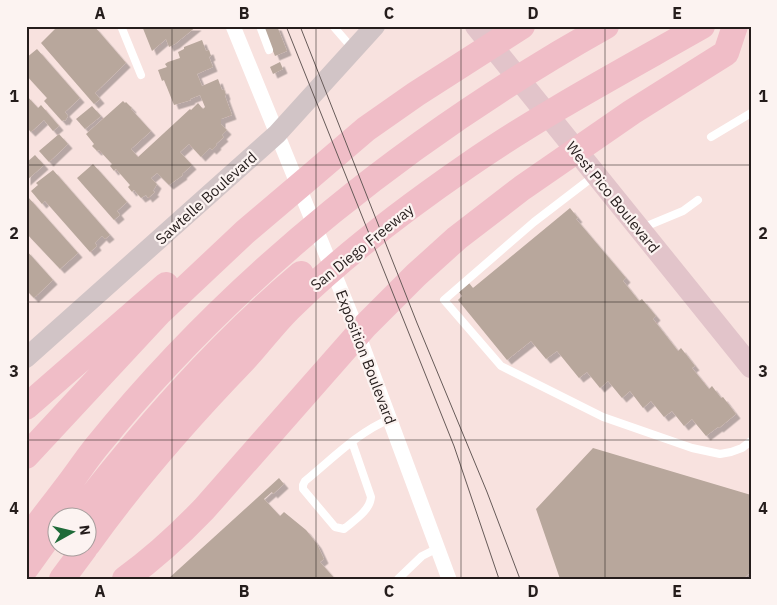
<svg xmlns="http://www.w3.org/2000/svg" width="777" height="605" viewBox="0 0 777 605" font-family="'IBM Plex Sans',sans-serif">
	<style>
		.building { fill: #b8a79c; filter: url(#shadow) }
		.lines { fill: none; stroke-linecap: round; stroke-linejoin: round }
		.lane { stroke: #fff; stroke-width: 8 }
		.street { stroke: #fff; stroke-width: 15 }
		.secondary { stroke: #d1c4c6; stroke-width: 20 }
		.primary { stroke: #e2c4ca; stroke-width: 22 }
		.highway { stroke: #f0bdc7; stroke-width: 26 }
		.tram { stroke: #665a58; stroke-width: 1 }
		.grid { fill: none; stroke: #251d1c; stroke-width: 1; stroke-opacity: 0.55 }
		.labels { text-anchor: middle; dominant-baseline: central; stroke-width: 4.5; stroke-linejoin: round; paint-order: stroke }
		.street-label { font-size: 15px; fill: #251d1c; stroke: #fcf3f1 }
		.neatline { fill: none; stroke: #251d1c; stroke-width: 2 }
		.grid-label { font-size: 16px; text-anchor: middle; font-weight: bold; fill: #251d1c }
	</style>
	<defs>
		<filter id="shadow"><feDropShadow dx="4.5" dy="4.5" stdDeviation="0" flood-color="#0004"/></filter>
	</defs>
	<rect width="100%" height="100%" fill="#f8e2df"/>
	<path class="building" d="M58 26H94L126 63 95 93 100 99 94 104 41 43Z
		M142 26H197L175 44 169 47 166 39 152 51Z
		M263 26H277L287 51 275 56Z
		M202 40 206 51 209 50 211 56 209 57 213 67 197 74 202 86 218 79 222 90 224 89 226 95 225 96 232 115 221 119V124L227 130 222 135 224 137 216 144 217 145 212 150 210 148 201 157 189 144 180 152 192 165 182 174 183 175 169 185 157 173 151 178 157 184 153 191 155 192 148 198 146 195 141 198 134 190 132 192 128 187 130 185 116 169 114 171 110 166 112 164 99 150 97 151 92 146 94 144 86 134 123 101 125 103 126 102 132 108 131 109 151 131 131 149 138 157 190 109 191 110 198 103 203 109 205 107 200 95 190 99 191 100 174 105 164 80 162 81 158 70 167 67 165 64 168 62 180 58 178 52 184 49V47Z
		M37 49 80 98 65 112 68 116 65 121 64 120 62 121 44 101 47 98 26 75V58Z
		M280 62 283 69 273 74 270 67Z
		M26 95 38 108 41 105 59 126 53 131 44 120 31 132 26 127Z
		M92 106 101 116 85 129 76 119Z
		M59 134 68 144 49 162 39 151Z
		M35 155 44 165 26 181V163Z
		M93 164 127 202 117 211 120 215 114 220 77 178Z
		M53 170 110 235 105 239 102 236 95 243 97 246 90 252 45 201 42 204 31 191 38 185 36 183Z
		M28 197 78 253 60 269 26 233V198Z
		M570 208 578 218 576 219 626 278 623 281 639 301 642 299 656 316 653 319 678 351 681 348 695 366 692 368 709 389 712 386 721 398 723 397 736 414 719 428 718 427 706 436 692 419 684 426 672 411 664 417 651 401 643 408 630 391 622 398 608 381 600 388 587 372 579 378 557 351 546 359 531 341 507 360 458 300 462 296 459 292 469 283 473 288Z
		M26 250 53 280 34 298 26 290Z
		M593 448 751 495V572L743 579H560L536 509Z
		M279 478 284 484 273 494 272 492 264 499 280 516 284 512 306 530 317 544 324 559 320 562 335 579H168Z"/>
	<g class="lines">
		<path class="lane" d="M121 26 141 75
			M260 26 269 50
			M333 26 353 49
			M711 137 751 113
			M594 176 534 222 444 300 501 366 603 417 692 448 720 454 731 452 742 448 751 441
			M642 228 683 211 698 200
			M352 442 371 497C370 511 353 521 344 529L335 527 303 489V485L305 481C332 459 358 432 390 419
			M398 579 422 556 438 548"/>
		<path class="street" d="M233 26 351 315 449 579"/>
		<path class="secondary" d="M26 358 277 134 375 26"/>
		<path class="primary" d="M476 26 751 367"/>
		<path class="highway" d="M26 407 166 285
			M26 456 160 312 245 232 311 176 366 129 416 94 522 26
			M75 518C143 430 216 346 301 274
			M26 540C41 520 56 501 71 481 80 469 88 457 97 446 236 274 414 134 606 26
			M88 544C135 478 187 419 243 361 260 343 274 323 292 306 345 254 406 208 467 166 542 114 623 71 702 26
			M26 568 54 529
			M62 579 85 548
			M125 579C154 558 179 535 204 509L366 325 416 275 457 238 522 188 632 112 726 53 735 26"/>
		<path class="tram" d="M286 26 454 446 499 579
			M300 26 417 323 487 492 520 579"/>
	</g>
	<path class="grid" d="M172 26V579M316 26V579M461 26V579M605 26V579M26 165H751M26 302H751M26 440H751"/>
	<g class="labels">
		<g class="street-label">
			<text transform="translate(613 197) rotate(51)">West Pico Boulevard</text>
			<text transform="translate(206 198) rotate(-42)">Sawtelle Boulevard</text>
			<text transform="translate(362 247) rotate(-39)">San Diego Freeway</text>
			<text transform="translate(366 357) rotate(69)">Exposition Boulevard</text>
		</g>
	</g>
	<rect width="777" height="605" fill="none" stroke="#fcf3f1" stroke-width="55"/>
	<g transform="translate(72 532) rotate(82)"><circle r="24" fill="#fcf3f1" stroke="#a69d9c"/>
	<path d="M0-4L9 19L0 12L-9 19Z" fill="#1f6b39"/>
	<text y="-8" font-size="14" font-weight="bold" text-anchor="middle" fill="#251d1c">N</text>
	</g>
	<rect x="28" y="28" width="722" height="550" class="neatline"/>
	<g class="grid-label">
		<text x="100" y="19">A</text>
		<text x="244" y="19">B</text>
		<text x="389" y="19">C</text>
		<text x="533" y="19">D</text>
		<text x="677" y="19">E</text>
		<text x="14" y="102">1</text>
		<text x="763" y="102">1</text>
		<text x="14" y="239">2</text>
		<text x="763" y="239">2</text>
		<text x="14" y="377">3</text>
		<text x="763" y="377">3</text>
		<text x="14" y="514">4</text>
		<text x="763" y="514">4</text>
		<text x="100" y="597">A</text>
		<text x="244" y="597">B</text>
		<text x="389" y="597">C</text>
		<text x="533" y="597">D</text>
		<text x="677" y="597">E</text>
	</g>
</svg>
